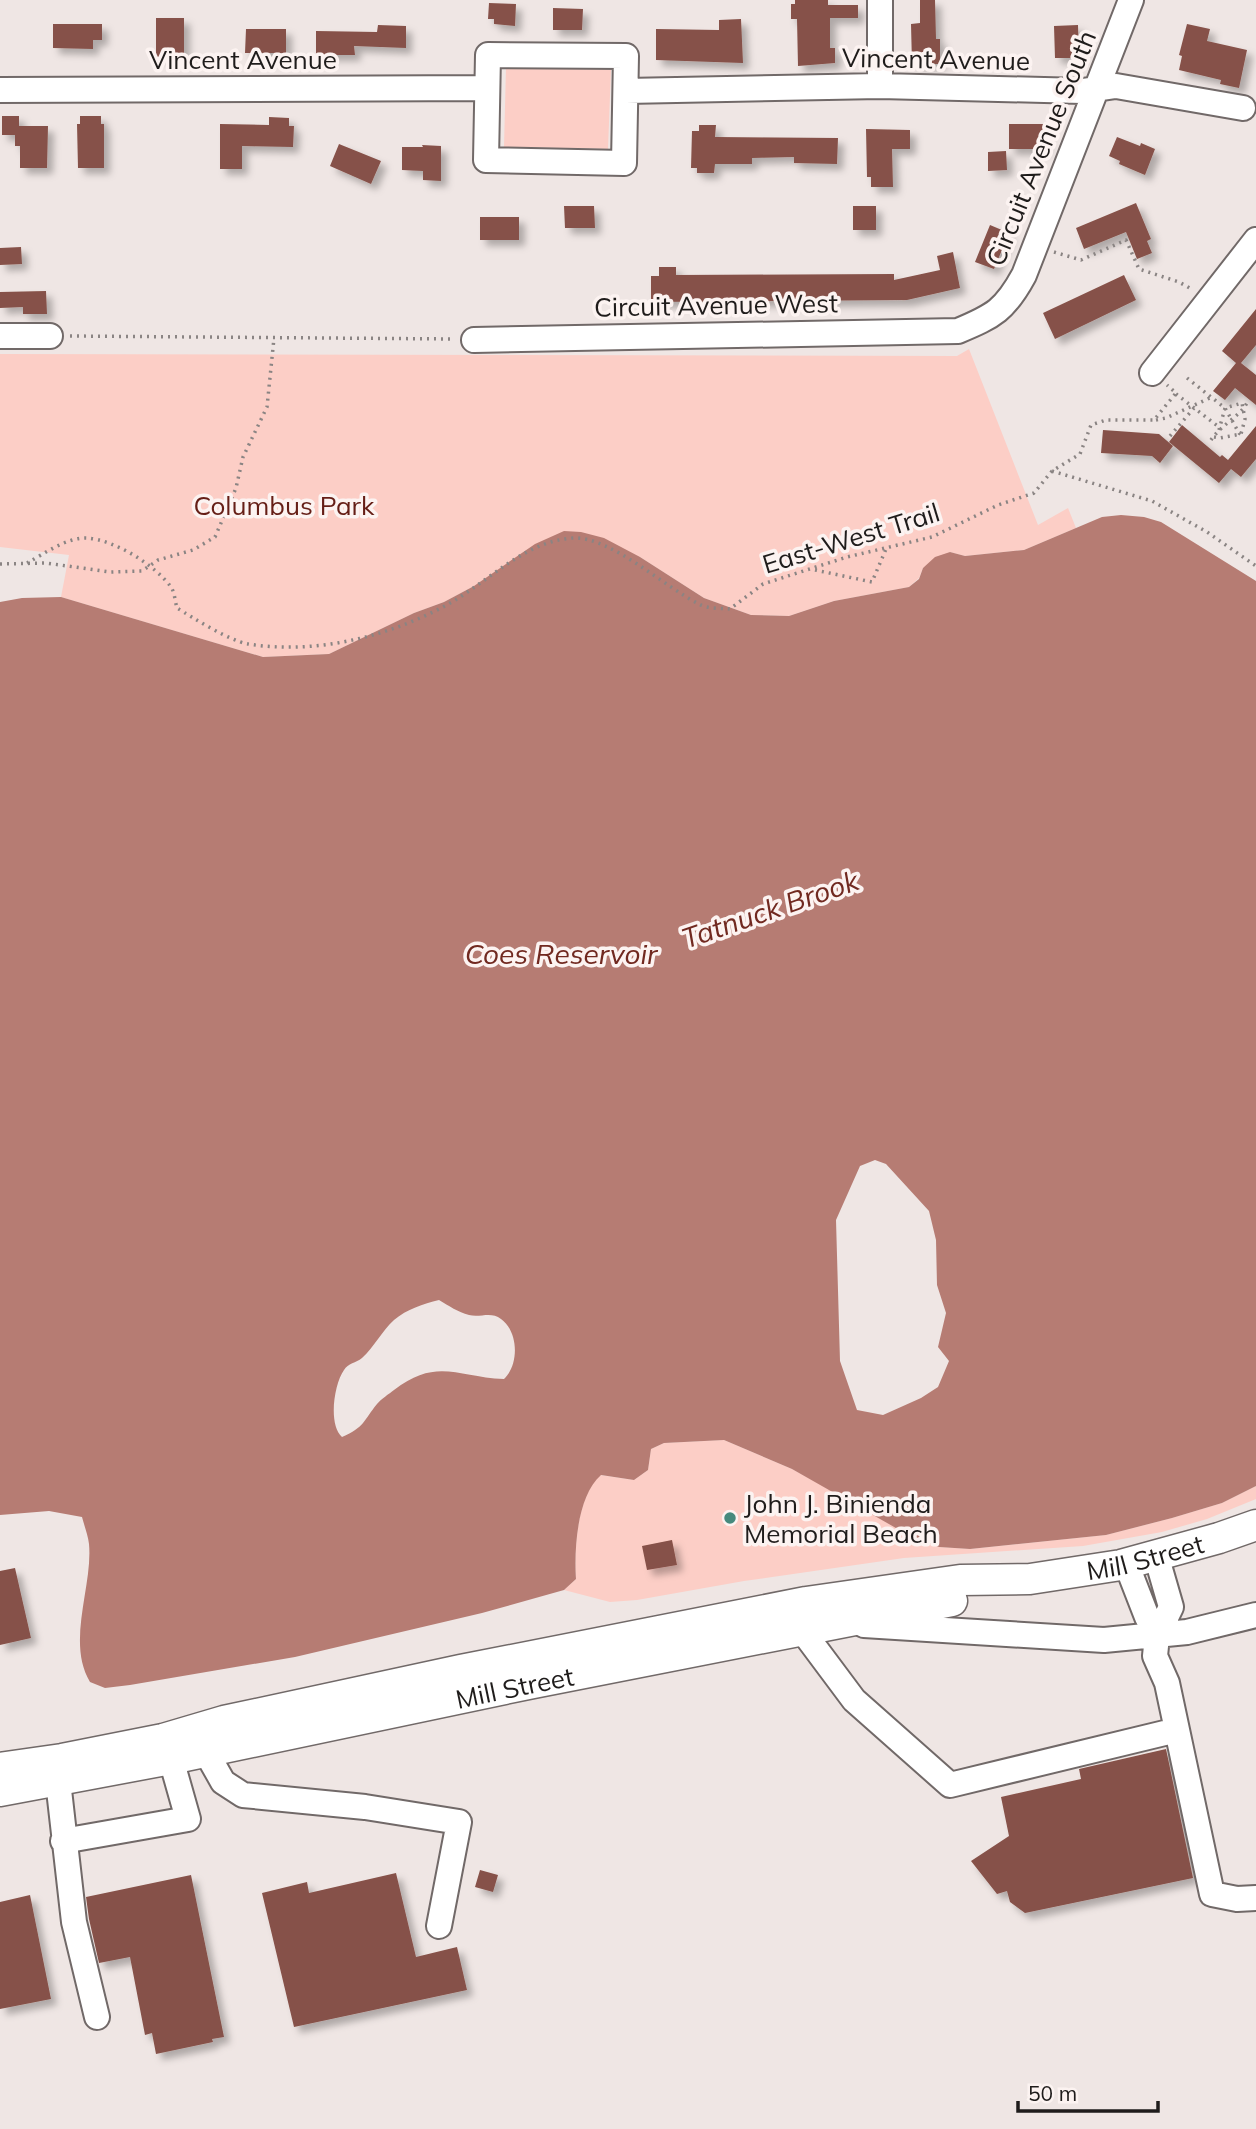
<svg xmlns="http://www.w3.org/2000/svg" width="1256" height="2129" viewBox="0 0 1256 2129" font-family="Mulish,sans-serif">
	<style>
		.green { fill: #fccec6 }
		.water { fill: #b67c73; fill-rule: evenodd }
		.building { fill: #865148; filter: url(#shadow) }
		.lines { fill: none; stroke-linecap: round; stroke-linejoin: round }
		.minor-casing { stroke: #716968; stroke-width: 28 }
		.major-casing { stroke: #716968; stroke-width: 33 }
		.path { stroke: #8a8483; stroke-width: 3.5; stroke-dasharray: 2 5; stroke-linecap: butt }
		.minor { stroke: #fff; stroke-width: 24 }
		.major { stroke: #fff; stroke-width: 30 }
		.poi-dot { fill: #468a7d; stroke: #fcf3f1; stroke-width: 2.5 }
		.labels { text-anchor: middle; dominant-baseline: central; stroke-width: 7; stroke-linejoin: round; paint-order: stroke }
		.street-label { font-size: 26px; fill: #1f1c1b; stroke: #fcf3f1 }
		.park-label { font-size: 26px; fill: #651e16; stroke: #fcf3f1 }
		.poi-label { font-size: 26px; fill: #1f1c1b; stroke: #fcf3f1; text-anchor: start }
		.water-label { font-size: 28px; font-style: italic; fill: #712920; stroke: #fcf3f1 }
	</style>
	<defs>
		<filter id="shadow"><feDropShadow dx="6" dy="6" stdDeviation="3.5" flood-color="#0004"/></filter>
	</defs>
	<rect width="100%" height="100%" fill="#efe6e4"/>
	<path class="green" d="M506 67 611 69 608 149 504 147Z
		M969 349 1038 525 1068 508 1076 528 1024 550 965 556 950 552 923 568 919 578 909 587 834 601 789 616 751 615 704 598 640 557 474 586 444 602 414 613 329 654 263 657 61 597 69 555 0 547V354L957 356Z
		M724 1440 792 1469 939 1547 970 1549 1106 1535 1172 1518 1222 1503 1256 1486V1499L1207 1519 1162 1532 1083 1546 904 1558 744 1581 637 1600 610 1602 564 1590 576 1579C574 1548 577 1497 600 1475L634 1480 648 1470 651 1449 664 1443Z"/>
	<path class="water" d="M1121 515 1144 517 1161 522 1256 581V1486L1222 1503 1172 1518 1106 1535 970 1549 939 1547 910 1536 792 1469 724 1440 664 1443 651 1449 648 1470 634 1480 601 1475C577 1496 574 1549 576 1579L564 1590 482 1613 295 1657 130 1685 105 1688 90 1682C66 1642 93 1586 89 1544 88 1535 84 1525 82 1517L49 1511 0 1515V602L22 598 61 597 263 657 329 654 414 613 444 602 474 586 535 544 564 531 581 532 604 538 640 557 704 598 751 615 789 616 834 601 909 587 919 579 923 568 935 557 950 552 965 556 1024 550 1102 517ZM875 1160 886 1164 929 1211 936 1240 937 1285 946 1313 938 1347 949 1361 938 1387 921 1398 883 1415 857 1410 840 1361 836 1220 860 1166ZM439 1300C449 1306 458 1312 469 1315 480 1318 491 1311 501 1319 519 1332 519 1365 504 1379 457 1377 437 1357 394 1390 389 1394 381 1399 377 1404 363 1421 365 1427 342 1437 328 1425 334 1384 344 1370 348 1363 356 1363 362 1358 374 1347 382 1331 394 1320 407 1309 423 1304 439 1300Z"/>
	<path class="building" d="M795 0H828V5H858V18H830V48H835V63L798 66 797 19H791V4H795Z
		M920 0H935L936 39H940V64H912L911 24 920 23Z
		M489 3 516 4 515 26 494 24V19H488Z
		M553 8 583 9 582 30H553Z
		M156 18H184V55L156 57Z
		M741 19 743 63 656 60V29L719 30V20Z
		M53 24H102V40H93V49L53 48Z
		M1187 24 1210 29 1207 41 1247 50 1239 88 1220 84 1221 80 1179 70 1182 56 1179 55Z
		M378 25 406 26V48L354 46 355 55H316V31L377 32Z
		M1078 25 1079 58H1055L1054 26Z
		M246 29H286V53H245Z
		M2 116H19V126H48L47 168H20V146H15V135H2Z
		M80 116H101V124H104V168H78L77 124H80Z
		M269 117 289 118V126H294L293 147 242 146V169H220V124L269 125Z
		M1009 124H1045V149H1009Z
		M699 125H716L715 137 838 138 837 164 794 163V157L752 158V164H715L714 173H697V168H691L692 131H699Z
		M866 129 910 130V149H892L893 187H871V177H867Z
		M1117 137 1140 146 1141 143 1155 149 1145 175 1119 164 1120 161 1109 156Z
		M339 144 381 161 371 184 330 166Z
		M422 145 441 146V181L423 180V171L402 170V147H423Z
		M1006 151 1007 170 988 171V152Z
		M1136 203 1151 239 1147 241 1152 253 1137 259 1126 232 1084 249 1076 228Z
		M564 206H594L595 228H565Z
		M853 206H876V230H853Z
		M480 217H519V240H480Z
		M990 225 1009 233 994 269 975 262Z
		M21 247 22 264 0 265V248Z
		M953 252 960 288 907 300 651 302V276H659V267H676V275L894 274V280L940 270 937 256Z
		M1124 275 1136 300 1055 339 1043 313Z
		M46 291 47 314H23V307L0 308V292Z
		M1256 309V345L1241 363 1256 375V405L1235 388 1225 400 1213 391 1236 363 1222 351Z
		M1182 425 1220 457 1222 455 1228 460 1256 426V459L1241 477 1231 469 1219 483 1169 442Z
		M1103 430 1159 434 1173 446 1160 463 1152 456 1101 453Z
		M672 1540 677 1565 647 1570 642 1546Z
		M15 1568 31 1638 0 1645V1571Z
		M1166 1749 1193 1878 1025 1913 1010 1902 1007 1891 997 1894 971 1861 1009 1836 1001 1797 1081 1779 1079 1769Z
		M480 1870 498 1875 493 1892 475 1887Z
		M396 1873 416 1957 457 1947 467 1990 294 2027 262 1893 307 1882 309 1893Z
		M191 1875 224 2037 212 2039 213 2042 156 2054 152 2033 145 2035 130 1957 99 1963 89 1919 86 1897Z
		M30 1895 51 1999 0 2009V1902Z"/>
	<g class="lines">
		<defs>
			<path id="minor" d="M488 55 626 56 624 163 486 160Z
				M880 86V0
				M0 90 487 88
				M626 91 880 86 1082 91 1116 86 1243 108
				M0 336H50
				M474 340 958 331C994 316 1005 310 1024 275L1131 0
				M1152 373 1256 240
				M1126 1563 1147 1617 1157 1636 1171 1607 1156 1555
				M864 1625 1104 1640 1187 1632 1256 1615
				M801 1629 854 1700 950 1785 1177 1730
				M1157 1636 1155 1656 1167 1683 1212 1894 1237 1899 1256 1898
				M206 1752 223 1782 243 1795 365 1807 459 1822 439 1926
				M58 1781 74 1922 97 2017
				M63 1841 188 1819 171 1759"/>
			<g id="major">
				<path id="s1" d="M0 1768 62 1759 163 1739 224 1721 461 1670 806 1602 960 1580 1030 1579 1121 1565 1219 1538 1256 1525"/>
				<path id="s2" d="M0 1791 171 1759 533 1683 952 1601"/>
			</g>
		</defs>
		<use href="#minor" class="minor-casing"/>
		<use href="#major" class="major-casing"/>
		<path class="path" d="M1054 252 1081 260 1126 240 1139 269 1179 282 1193 290
			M70 336 454 339
			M1187 378 1225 408 1239 433 1243 436
			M1176 394 1219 427
			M1156 420 1166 418 1212 397
			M1170 436 1194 408
			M1214 437 1220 438 1241 434 1245 419 1242 403 1225 408 1219 430
			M1211 440C1221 425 1239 417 1247 403
			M1052 471 1152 501 1207 532 1256 566
			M27 563C44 554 67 537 87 538 115 540 155 565 171 587 175 593 175 602 177 608 193 618 230 641 248 644 317 655 392 636 452 602 491 579 526 541 573 538 610 536 666 588 699 604 707 609 720 608 730 609L763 584 847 557 932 537 998 505 1034 493 1052 471 1080 454 1091 425 1106 420H1154L1176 393 1167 385
			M0 564 46 563 110 572 142 571 158 560 193 550 215 537 236 488 243 457 267 407 274 338
			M815 570 872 582 886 549"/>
		<use href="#minor" class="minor"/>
		<use href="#major" class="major"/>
	</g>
	<circle class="poi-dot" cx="730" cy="1518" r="7"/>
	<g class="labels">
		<g class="street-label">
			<text x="243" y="59">Vincent Avenue</text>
			<text transform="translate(936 59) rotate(1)">Vincent Avenue</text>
			<text transform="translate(1041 148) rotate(-68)">Circuit Avenue South</text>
			<text transform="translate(716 305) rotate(-1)">Circuit Avenue West</text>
			<text transform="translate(851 538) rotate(-17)">East-West Trail</text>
			<text stroke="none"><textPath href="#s1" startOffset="1166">Mill Street</textPath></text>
			<text stroke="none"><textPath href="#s2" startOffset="525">Mill Street</textPath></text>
		</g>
		<g class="park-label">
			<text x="284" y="505">Columbus Park</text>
		</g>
		<g class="poi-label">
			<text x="744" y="1503">John J. Binienda<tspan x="744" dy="30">Memorial Beach</tspan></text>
		</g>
		<g class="water-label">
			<text transform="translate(770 909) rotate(-19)">Tatnuck Brook</text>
			<text x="561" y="953">Coes Reservoir</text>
		</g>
	</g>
	<path d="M1018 2101v10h140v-10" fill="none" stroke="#1f1c1b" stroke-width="3.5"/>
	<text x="1028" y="2101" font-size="21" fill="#1f1c1b" stroke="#fcf3f1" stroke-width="5" paint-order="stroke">50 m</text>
</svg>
